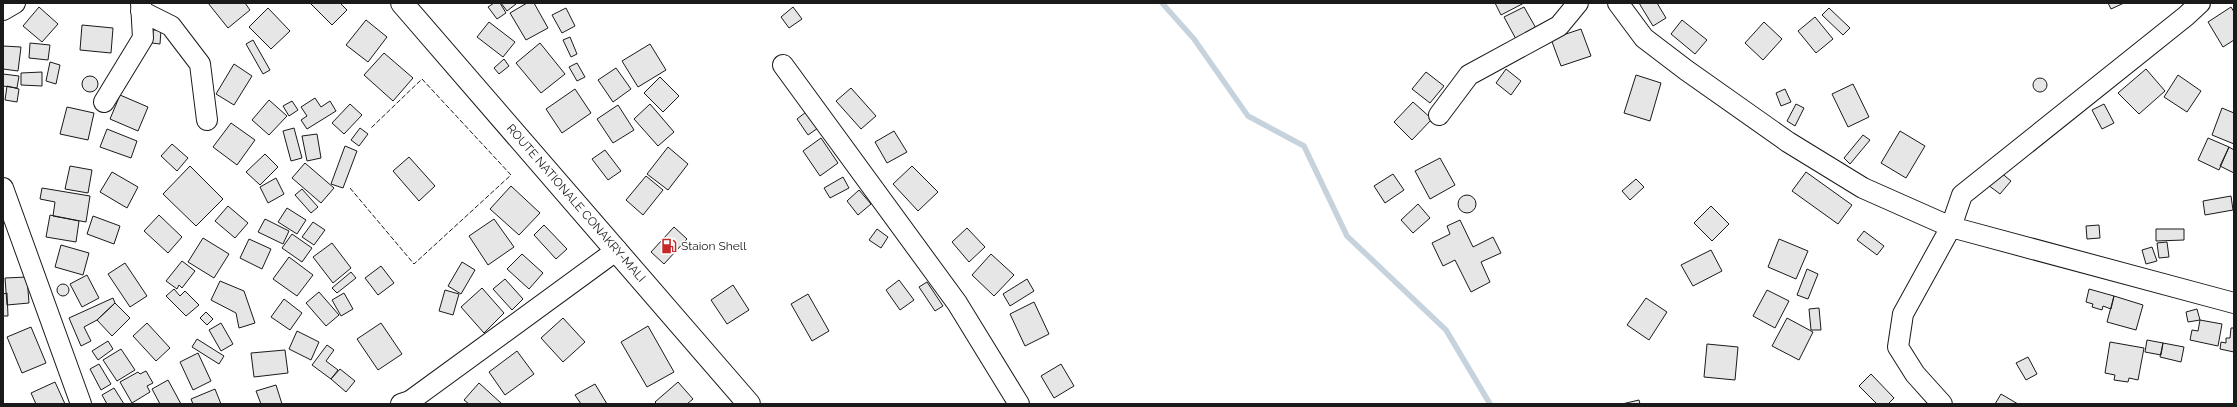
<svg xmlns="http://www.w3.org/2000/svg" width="2237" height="407" viewBox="0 0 2237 407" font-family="Raleway,sans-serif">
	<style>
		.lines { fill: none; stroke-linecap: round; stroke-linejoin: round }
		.stream { stroke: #c6d2dc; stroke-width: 5.5 }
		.building { fill: #e6e6e6; stroke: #1a1a1a }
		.minor-casing { stroke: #1a1a1a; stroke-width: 22 }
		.highway-casing { stroke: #1a1a1a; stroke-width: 24 }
		.minor { stroke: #fff; stroke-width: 20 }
		.highway { stroke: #fff; stroke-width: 22 }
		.fence { stroke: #1a1a1a; stroke-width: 1; stroke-dasharray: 5 2; stroke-linecap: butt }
		.labels { text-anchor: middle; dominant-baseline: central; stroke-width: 3; stroke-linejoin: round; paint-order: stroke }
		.street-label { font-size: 12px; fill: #1a1a1a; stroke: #fff }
		.poi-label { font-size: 12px; fill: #1a1a1a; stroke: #fff; text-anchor: start }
	</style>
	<rect width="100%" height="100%" fill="#fff"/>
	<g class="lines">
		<path class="stream" d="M1162 3 1194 39 1248 116 1304 146 1347 236 1446 330 1490 404"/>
	</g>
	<path class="building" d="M208 3H245L250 10 228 28Z
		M310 3H340L347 10 332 25Z
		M494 3H500L506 13 497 19 488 7Z
		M501 3H516V4L507 11Z
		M527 3H534L548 28 526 40 510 13Z
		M1495 3H1524L1501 15Z
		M1639 3H1657L1666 18 1653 26Z
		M2108 3H2124L2111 9Z
		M39 7 58 24 42 42 23 26Z
		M793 7 802 19 789 28 781 17Z
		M1524 7 1537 30 1517 41 1504 17Z
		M2231 7 2234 12V40L2223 47 2208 22Z
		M268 8 290 31 271 49 249 27Z
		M566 8 575 26 562 33 552 15Z
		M1829 8 1850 28 1843 35 1822 15Z
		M1815 17 1833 39 1816 53 1798 31Z
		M366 20 387 37 368 62 346 45Z
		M1682 20 1707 40 1695 54 1671 34Z
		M489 22 515 42 503 57 477 37Z
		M1764 22 1782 39 1763 60 1745 43Z
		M82 25 113 28 111 53 80 50Z
		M1581 29 1591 56 1561 66 1551 39Z
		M153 30H161L160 44 152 43Z
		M570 37 577 54 571 57 563 40Z
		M253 40 270 70 263 74 246 44Z
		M30 43 50 45 48 60 29 58Z
		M540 43 565 74 541 93 516 63Z
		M650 44 666 70 638 87 622 61Z
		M3 46 21 47 18 71 3 69Z
		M384 53 413 78 393 101 364 75Z
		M504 59 509 66 499 74 494 68Z
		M50 62 60 65 56 84 46 81Z
		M577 63 585 77 577 81 569 67Z
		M234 64 252 76 234 105 216 94Z
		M616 68 631 89 613 102 598 80Z
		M1506 69 1521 81 1511 95 1496 83Z
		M2146 69 2165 91 2139 114 2118 93Z
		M42 72V86L21 85V73Z
		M1426 72 1444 86 1430 103 1412 89Z
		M3 74 19 76 17 88 3 86Z
		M1636 75 1661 83 1650 121 1624 113Z
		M2178 75 2201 91 2187 112 2164 97Z
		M82 84a8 8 0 1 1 16 0a8 8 0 1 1-16 0Z
		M660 77 679 96 663 112 644 93Z
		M2033 85a7 7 0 1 1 14 0a7 7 0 1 1-14 0Z
		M1853 84 1869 117 1848 127 1832 94Z
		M7 86 19 89 17 102 5 100Z
		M851 88 876 116 861 129 836 101Z
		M575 89 591 113 562 133 546 109Z
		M1785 89 1791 102 1781 106 1776 93Z
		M120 95 148 107 138 131 110 119Z
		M315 98 321 107 330 101 336 111 307 129 301 120 307 116 301 107Z
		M269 100 287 116 269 135 252 120Z
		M292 101 298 110 289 116 283 106Z
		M1413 102 1432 119 1412 140 1394 122Z
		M350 104 362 115 344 134 332 123Z
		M650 104 674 132 658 146 634 119Z
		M1796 104 1804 108 1795 126 1787 121Z
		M2104 104 2114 123 2102 129 2092 110Z
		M618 105 634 130 613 143 597 119Z
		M67 107 94 113 88 140 60 134Z
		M2222 108 2234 113V144L2212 135Z
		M806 112 818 128 808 135 797 119Z
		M231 123 255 140 237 165 213 147Z
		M294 128 302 158 291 161 283 131Z
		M360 128 368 134 359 146 351 140Z
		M107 129 137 141 131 158 100 147Z
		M894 131 907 152 887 163 875 142Z
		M1900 131 1925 146 1906 178 1881 163Z
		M317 134 321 158 307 161 302 136Z
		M1863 135 1870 140 1850 164 1844 158Z
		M821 138 838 163 820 176 803 151Z
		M2208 138 2229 147 2219 170 2198 160Z
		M172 144 188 158 177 171 161 156Z
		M345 146 357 151 343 188 331 184Z
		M668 147 688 164 668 190 647 174Z
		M2229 147 2234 150V173L2220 166Z
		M605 150 621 171 608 180 592 159Z
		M265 154 278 167 260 185 246 172Z
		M409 157 435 186 419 201 393 171Z
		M1440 158 1455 185 1430 199 1415 171Z
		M305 163 334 188 321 203 292 178Z
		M70 166 92 170 88 193 65 189Z
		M190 166 223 199 196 226 163 194Z
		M912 166 938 192 918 211 893 184Z
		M1999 171 2011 181 2000 194 1988 185Z
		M112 172 138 187 127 208 100 192Z
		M1806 172 1852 205 1838 224 1792 191Z
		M1393 174 1404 190 1385 203 1374 186Z
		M646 176 663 190 643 215 626 200Z
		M843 177 849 188 830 198 824 188Z
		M276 178 284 194 268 203 260 187Z
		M1636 179 1644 187 1630 200 1622 191Z
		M511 186 540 213 519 235 490 209Z
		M42 188 90 196 86 222 53 216 55 202 40 199Z
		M302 189 318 207 311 213 295 195Z
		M859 190 871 204 858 215 847 201Z
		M1458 204a9 9 0 1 1 18 0a9 9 0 1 1-18 0Z
		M2231 196 2233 210 2205 215 2203 201Z
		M1418 204 1430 218 1413 233 1401 220Z
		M228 206 248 223 235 238 215 221Z
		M1711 206 1729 224 1712 241 1694 223Z
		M287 208 306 220 297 234 278 222Z
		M50 215 79 221 76 242 46 237Z
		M159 215 182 237 168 253 144 231Z
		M93 216 120 226 114 244 87 234Z
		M265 219 289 231 283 244 258 232Z
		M494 219 514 247 488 265 469 236Z
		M1460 220 1473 247 1493 237 1501 253 1481 262 1490 282 1471 292 1455 260 1443 266 1432 243 1450 234 1447 226Z
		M313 222 325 230 314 245 302 237Z
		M544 225 567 249 556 259 534 235Z
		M2099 225 2100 238 2087 239 2086 226Z
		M674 227 687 239 664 264 651 252Z
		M967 228 985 247 969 262 952 242Z
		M877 229 888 237 881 248 869 240Z
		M2156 229H2184V240L2156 241Z
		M1864 231 1884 246 1877 255 1857 240Z
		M292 234 312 248 302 262 282 248Z
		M203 238 229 254 214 278 188 262Z
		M249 239 271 249 262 269 240 258Z
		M1779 239 1808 251 1796 279 1768 267Z
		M2167 242 2169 257 2159 258 2157 243Z
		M332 243 351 268 333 283 313 257Z
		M61 245 89 253 83 275 55 267Z
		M2152 247 2157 261 2146 264 2142 250Z
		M1711 250 1722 271 1693 286 1681 265Z
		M522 254 543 273 529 289 507 269Z
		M991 254 1014 275 994 296 972 275Z
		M289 257 313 275 297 296 273 279Z
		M182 261 195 271 182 288 179 285 177 289 166 281Z
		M462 262 475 270 461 294 448 286Z
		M125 263 147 296 130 307 108 274Z
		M381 266 394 283 378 295 365 278Z
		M1807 269 1818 274 1808 299 1797 295Z
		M351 272 356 278 337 293 332 288Z
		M87 275 99 298 82 307 70 284Z
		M27 277 29 303 7 305 5 278Z
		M505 279 523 299 512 310 493 289Z
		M1027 279 1034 291 1010 306 1003 294Z
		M899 280 914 300 900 310 886 290Z
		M220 281 244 291 255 323 239 328 236 313 211 300Z
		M927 282 943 306 935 311 919 287Z
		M57 290a6 6 0 1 1 12 0a6 6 0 1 1-12 0Z
		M733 285 749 310 727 324 711 300Z
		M482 288 504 313 484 333 461 307Z
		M174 289 180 296 185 291 199 305 186 316 166 296Z
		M2089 289 2114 296 2111 309 2103 306 2102 310 2092 307 2093 304 2086 302Z
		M445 290 459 294 453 315 439 311Z
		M1767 290 1789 301 1775 328 1753 316Z
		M319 292 339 315 326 326 306 303Z
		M7 293 8 316H3V294Z
		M344 293 353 309 341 316 332 300Z
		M808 294 829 331 812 341 791 304Z
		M2114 296 2143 305 2136 330 2107 322Z
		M113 298 115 303 97 320 84 327 91 341 81 346 69 318Z
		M1646 298 1667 312 1649 340 1627 325Z
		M284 299 302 313 290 330 271 317Z
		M1034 302 1049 334 1025 346 1010 314Z
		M115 303 130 318 112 336 97 320Z
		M1819 308 1821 330H1811L1809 309Z
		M2197 309 2200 320 2188 322 2186 312Z
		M206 312 213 319 207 325 200 318Z
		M563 318 585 342 563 362 541 338Z
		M1787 318 1813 332 1799 360 1772 346Z
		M2200 320 2222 324 2218 346 2190 340 2192 330 2198 331Z
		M147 323 170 348 156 361 133 336Z
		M221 323 233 344 221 351 209 330Z
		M381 323 402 354 378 370 357 339Z
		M648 326 674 372 647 387 621 342Z
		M31 327 46 363 22 373 7 337Z
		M2231 328H2234V352L2220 349 2221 342 2226 343V338H2230Z
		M297 331 319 342 311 360 289 349Z
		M197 339 224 356 219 364 192 347Z
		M2147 340 2163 343 2161 355 2145 352Z
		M108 341 113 349 98 360 92 351Z
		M2110 342 2144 348 2138 380 2129 378 2128 382 2114 380 2115 375 2105 373Z
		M2163 343 2184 347 2181 362 2160 357Z
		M1707 344 1738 347 1735 380 1704 377Z
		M327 345 334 350 326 361 338 370 331 379 312 365Z
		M121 349 135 370 117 381 103 360Z
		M285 350 288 373 254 377 251 353Z
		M517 351 534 374 505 395 489 372Z
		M198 353 211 381 193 390 180 362Z
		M2028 357 2037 374 2026 380 2016 363Z
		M99 364 111 384 101 390 90 369Z
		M1061 364 1074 386 1054 398 1041 376Z
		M340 369 355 381 346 392 331 379Z
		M146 371 153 383 147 386 150 392 132 403 120 382 138 372 140 374Z
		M1871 374 1894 398 1888 404H1877L1859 386Z
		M168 380 181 404H160L152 389Z
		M55 382 65 404H36L31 393Z
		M678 382 693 399 687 404H657L655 402Z
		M479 383 502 404H469L464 400Z
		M595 384 607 404H581L575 395Z
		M276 385 282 404H261L256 391Z
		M114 388 124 404H107L102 395Z
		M215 389 221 404H193L191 399Z
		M2001 394 2018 404H1995Z
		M1639 400 1640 404H1622Z"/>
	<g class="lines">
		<defs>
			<path id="minor" d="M1618 3 1644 38 1686 70 1788 142 1863 188 1951 227 2234 303
				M3 10 15 3
				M141 11 171 26 200 64 207 120
				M783 65 957 303 1019 404
				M104 102 143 38 141 3
				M1439 115 1469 75 1559 26 1578 3
				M3 188 81 404
				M401 404 410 401 617 250
				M1942 404 1915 374 1898 347 1903 314 1951 227 1962 195 2186 16 2200 3"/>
			<path id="highway" d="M402 3 749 404"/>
		</defs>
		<use href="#minor" class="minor-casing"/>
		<use href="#highway" class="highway-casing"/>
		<use href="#minor" class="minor"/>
		<use href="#highway" class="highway"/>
		<path class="fence" d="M350 188 414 264 511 175 422 79 371 128"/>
	</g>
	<defs>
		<symbol id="fuel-bare" viewBox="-9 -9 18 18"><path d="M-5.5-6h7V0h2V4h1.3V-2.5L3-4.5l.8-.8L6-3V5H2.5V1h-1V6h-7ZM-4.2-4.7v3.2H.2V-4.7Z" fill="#c62828" stroke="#fff" stroke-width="2.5" paint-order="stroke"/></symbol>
	</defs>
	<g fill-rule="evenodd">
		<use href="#fuel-bare" x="658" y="235" width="22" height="22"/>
	</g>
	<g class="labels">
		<g class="street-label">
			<text transform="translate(576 203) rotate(49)">ROUTE NATIONALE CONAKRY-MALI</text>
		</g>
		<g class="poi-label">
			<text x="681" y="246">Staion Shell</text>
		</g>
	</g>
	<rect width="2237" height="407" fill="none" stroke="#1a1a1a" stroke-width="8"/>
</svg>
